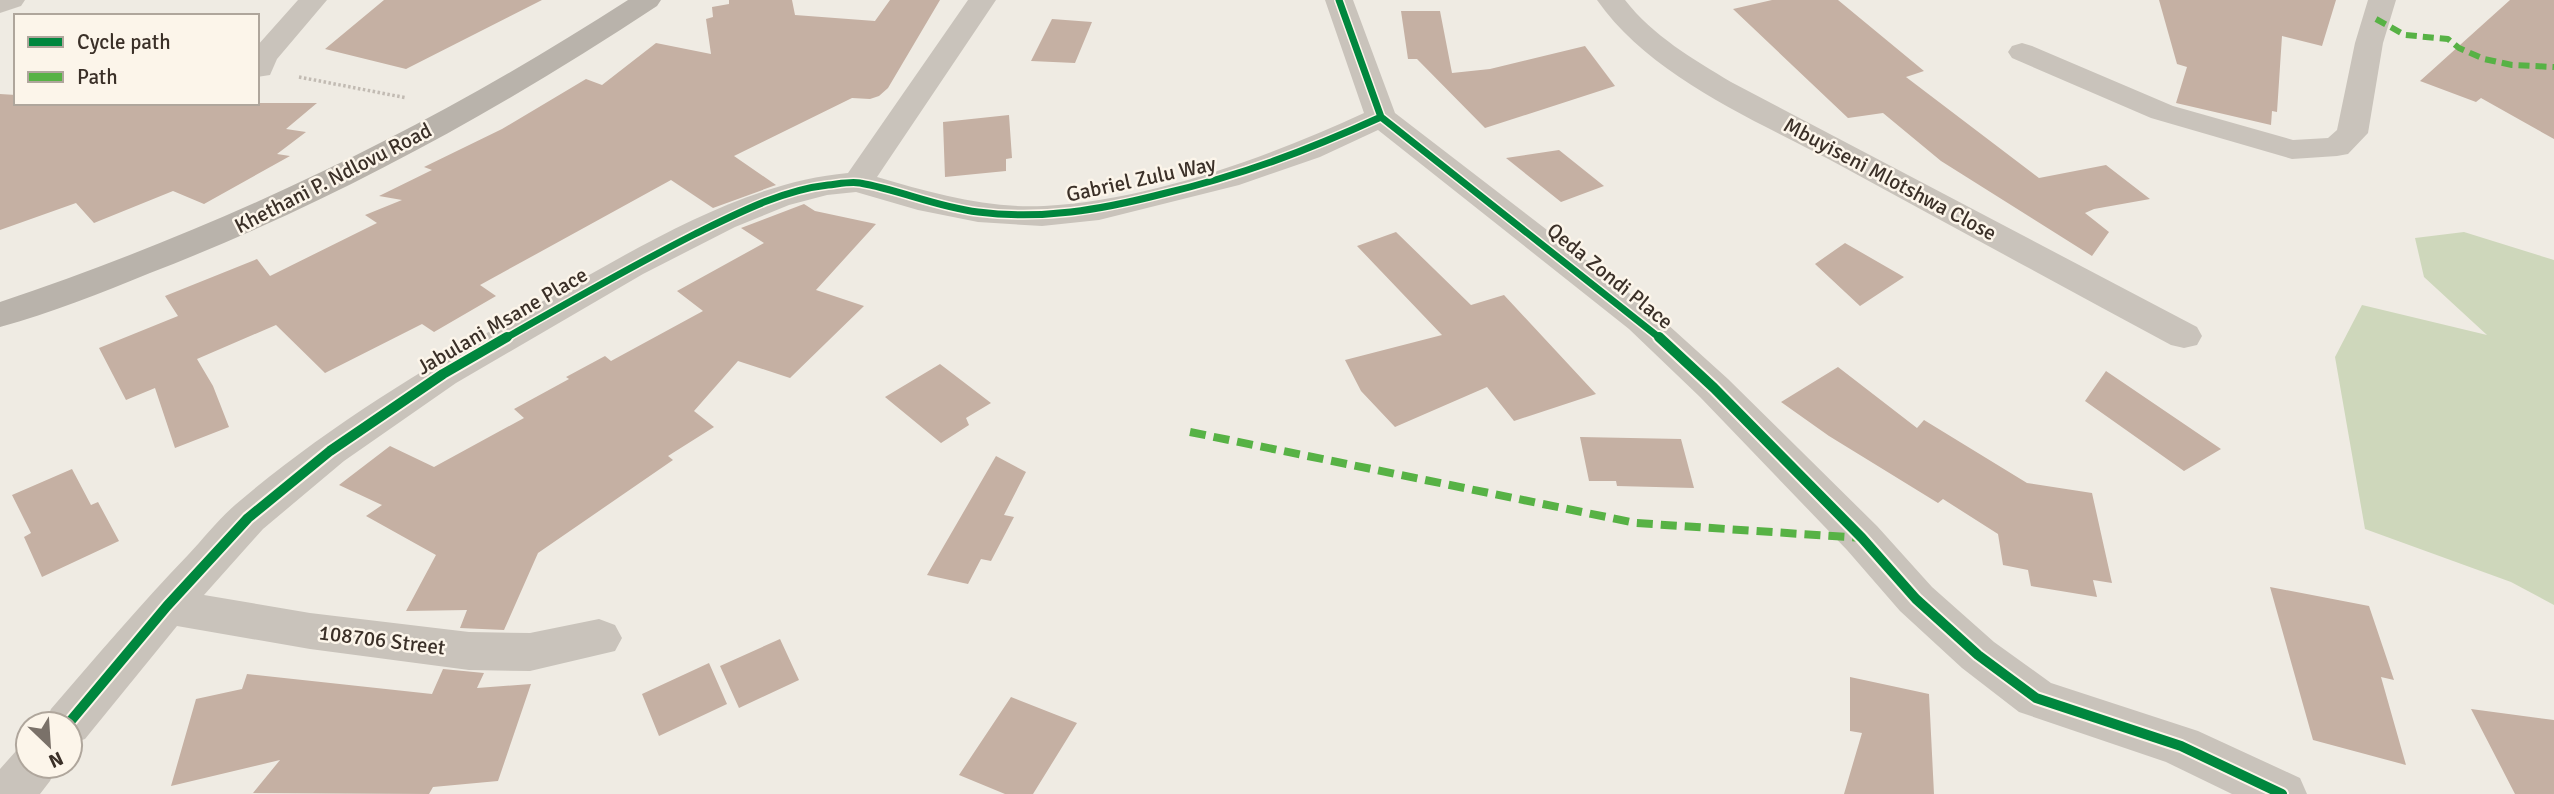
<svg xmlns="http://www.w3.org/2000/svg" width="2554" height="794" viewBox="0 0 2554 794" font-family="Signika,sans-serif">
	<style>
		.green { fill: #ced7bb }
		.building { fill: #c5b0a3 }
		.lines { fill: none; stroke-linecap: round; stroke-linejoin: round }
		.path { stroke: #c2bbb3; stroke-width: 3.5; stroke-dasharray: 2.5 2.5; stroke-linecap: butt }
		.street { fill: #c9c3bb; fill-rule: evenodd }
		.secondary { fill: #b9b3ab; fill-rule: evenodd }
		.quiet-far1 { stroke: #57b245; stroke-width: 6; stroke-dasharray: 11 6; stroke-linecap: butt }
		.quiet { stroke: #57b245; stroke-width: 8; stroke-dasharray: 16 8; stroke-linecap: butt }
		.cycleway-far1-casing { stroke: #fcf5ea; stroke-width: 10 }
		.cycleway-casing { stroke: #fcf5ea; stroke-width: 14 }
		.cycleway-far1 { stroke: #00873e; stroke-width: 7 }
		.cycleway { stroke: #00873e; stroke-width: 10 }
		.labels { text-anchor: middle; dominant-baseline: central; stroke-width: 5; stroke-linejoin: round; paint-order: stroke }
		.street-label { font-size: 21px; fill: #3b3028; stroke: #fcf5ea }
	</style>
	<rect width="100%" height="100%" fill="#efebe3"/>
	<path class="green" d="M2464 232 2554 260V605L2511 582 2365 529 2335 357 2362 305 2487 335 2424 277 2415 238Z"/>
	<path class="building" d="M384 0H542L406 69 325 49Z
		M729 0H792L795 15 875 21 890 0H940L888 88 879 96 870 99 852 98 734 156 776 185 713 208 671 180 480 285 496 296 434 332 422 324 325 373 276 325 197 359 213 386 229 427 175 448 155 388 126 400 99 348 178 316 165 296 257 259 270 276 377 223 365 215 402 200 379 196 432 170 424 167 502 129 586 79 602 85 656 43 711 54 706 19 713 17 712 7 729 4Z
		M1772 0H1838L1924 71 1906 77 2039 178 2106 165 2150 199 2094 209 2085 213 2109 232 2092 256 1941 161 1883 113 1848 118 1733 9Z
		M2159 0H2336L2322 46 2282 36 2277 112 2272 111 2271 125 2176 103 2187 67 2177 64Z
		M2510 0H2554V139L2481 98 2476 102 2420 81Z
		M1401 11H1440L1452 73 1490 69 1585 46 1615 86 1485 128 1417 59H1408Z
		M1052 19 1092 22 1075 63 1031 61Z
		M0 94 16 95V103H317L286 129 306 132 277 154 290 156 204 204 173 191 94 223 76 203 0 230Z
		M1009 115 1012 158 1006 159V171L945 177 943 122Z
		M1559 150 1604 186 1561 202 1506 158Z
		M804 204 815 211 876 224 816 290 864 306 790 378 738 361 694 411 714 427 668 456 673 460 538 553 504 630 460 628 467 610 406 611 436 555 366 516 382 505 339 485 390 446 434 467 524 418 514 409 569 379 566 377 605 356 611 361 703 311 677 291 764 243 741 228Z
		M1396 232 1471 305 1504 295 1596 394 1514 421 1487 387 1395 427 1361 391 1345 360 1442 335 1357 246Z
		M1845 243 1904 277 1860 306 1815 264Z
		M940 364 991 403 966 418 969 425 941 443 885 397Z
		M1838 367 1917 428 1924 420 2027 483 2092 493 2112 583 2093 580 2097 597 2031 586 2028 570 2003 565 1998 534 1943 499 1938 503 1829 436 1781 402Z
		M2106 371 2221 449 2184 471 2085 401Z
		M1580 437 1681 439 1694 488 1617 486 1616 481H1589Z
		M996 456 1026 472 1004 515 1014 517 991 561 981 559 968 584 927 575Z
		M72 469 91 505 98 502 119 541 42 577 24 537 31 533 12 495Z
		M2270 587 2369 606 2394 680 2381 677 2406 765 2313 740Z
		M780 639 799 680 739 708 720 666Z
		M709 663 727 704 659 736 642 694Z
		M443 669 484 673 477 688 531 684 498 781 433 787 429 794 253 793 280 760 171 786 196 699 242 689 247 674 432 694Z
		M1850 677 1929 694 1934 794H1844L1862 733 1850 731Z
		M1011 697 1077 723 1033 794H1005L959 775Z
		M2471 709 2554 720V794H2515Z"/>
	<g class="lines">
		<path class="path" d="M299 77 407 98"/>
		<path class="street" d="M0 0H25L21 6 0 13Z
			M298 0H327L277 59 270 75 257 77V46Z
			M968 0H996L877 177C931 193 988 209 1044 206 1151 200 1268 157 1364 113L1325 0H1353L1395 113 1655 313 1728 379 1877 526 1932 587 1994 642 2051 683 2198 731 2300 778 2307 794H2232L2166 762 2019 712 1962 668 1900 611 1847 550 1700 397 1629 329 1378 130 1320 157 1239 185 1099 220 1042 226 978 222 918 210 856 192 827 195 789 205 735 227 643 274 456 383 344 461 263 529 204 595 310 613 469 632 530 633 599 619 615 625 622 638 615 651 530 671 469 670 310 649 177 626 85 739 70 744V724H44L51 709C96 657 140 605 188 555 203 539 218 520 235 505 332 422 441 358 552 296 641 246 745 182 848 173Z
			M1597 0H1625C1653 36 1693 59 1731 82L2197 327 2202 336 2197 345 2184 348 2171 345C2062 286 1953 227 1845 168 1761 122 1653 80 1597 0Z
			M2368 0H2396L2383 43 2368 133 2348 154 2337 156 2292 159 2151 118 2012 58 2008 52 2012 46 2022 43 2032 46 2173 106 2293 140 2328 138 2337 130 2355 43Z
			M28 746V766H57L50 781 40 794H0V769L16 751Z"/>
		<path class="secondary" d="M628 0H661L657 6C497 112 329 204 150 273 101 293 51 313 0 327V302C226 226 428 129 628 0Z"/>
		<path class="quiet-far1" d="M2376 19 2405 35 2448 39 2459 48 2484 59 2512 65 2554 67"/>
		<path class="quiet" d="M1190 432 1636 523 1862 538"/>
		<defs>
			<path id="cycleway-far1" d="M1339 0 1381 117 1661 339
				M504 339C567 303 630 267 695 234 736 214 782 190 828 185 838 184 851 181 860 183 900 190 937 207 978 212 1042 220 1100 210 1162 194 1242 175 1306 151 1381 117"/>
			<path id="cycleway" d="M1659 337 1714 388 1862 538 1916 599 1978 655 2036 698 2181 746 2282 794
				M68 724 167 606 248 518 330 451 443 374 507 337"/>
		</defs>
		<use href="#cycleway-far1" class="cycleway-far1-casing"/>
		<use href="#cycleway" class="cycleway-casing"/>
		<use href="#cycleway-far1" class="cycleway-far1"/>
		<use href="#cycleway" class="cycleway"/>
	</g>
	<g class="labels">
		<g class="street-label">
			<text transform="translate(333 178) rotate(-27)">Khethani P. Ndlovu Road</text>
			<text transform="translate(1141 179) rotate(-12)">Gabriel Zulu Way</text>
			<text transform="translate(1890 179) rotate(28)">Mbuyiseni Mlotshwa Close</text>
			<text transform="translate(1610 276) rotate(39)">Qeda Zondi Place</text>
			<text transform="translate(502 321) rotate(-30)">Jabulani Msane Place</text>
			<text transform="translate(382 640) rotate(7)">108706 Street</text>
		</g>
	</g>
	<rect x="14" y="14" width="245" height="91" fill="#fcf5ea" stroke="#afa69c" stroke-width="2"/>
	<rect x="28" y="37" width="35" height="10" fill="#00873e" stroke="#afa69c" stroke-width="2"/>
	<text x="77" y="49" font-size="21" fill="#3b3028">Cycle path</text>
	<rect x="28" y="72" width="35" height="10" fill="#57b245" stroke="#afa69c" stroke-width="2"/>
	<text x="77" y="84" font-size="21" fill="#3b3028">Path</text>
	<g transform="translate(49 745) rotate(155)"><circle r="33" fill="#fcf5ea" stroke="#afa69c" stroke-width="2"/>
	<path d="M0-5L12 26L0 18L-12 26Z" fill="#7a7169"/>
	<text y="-10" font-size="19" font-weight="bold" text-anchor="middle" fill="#3b3028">N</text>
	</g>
</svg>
